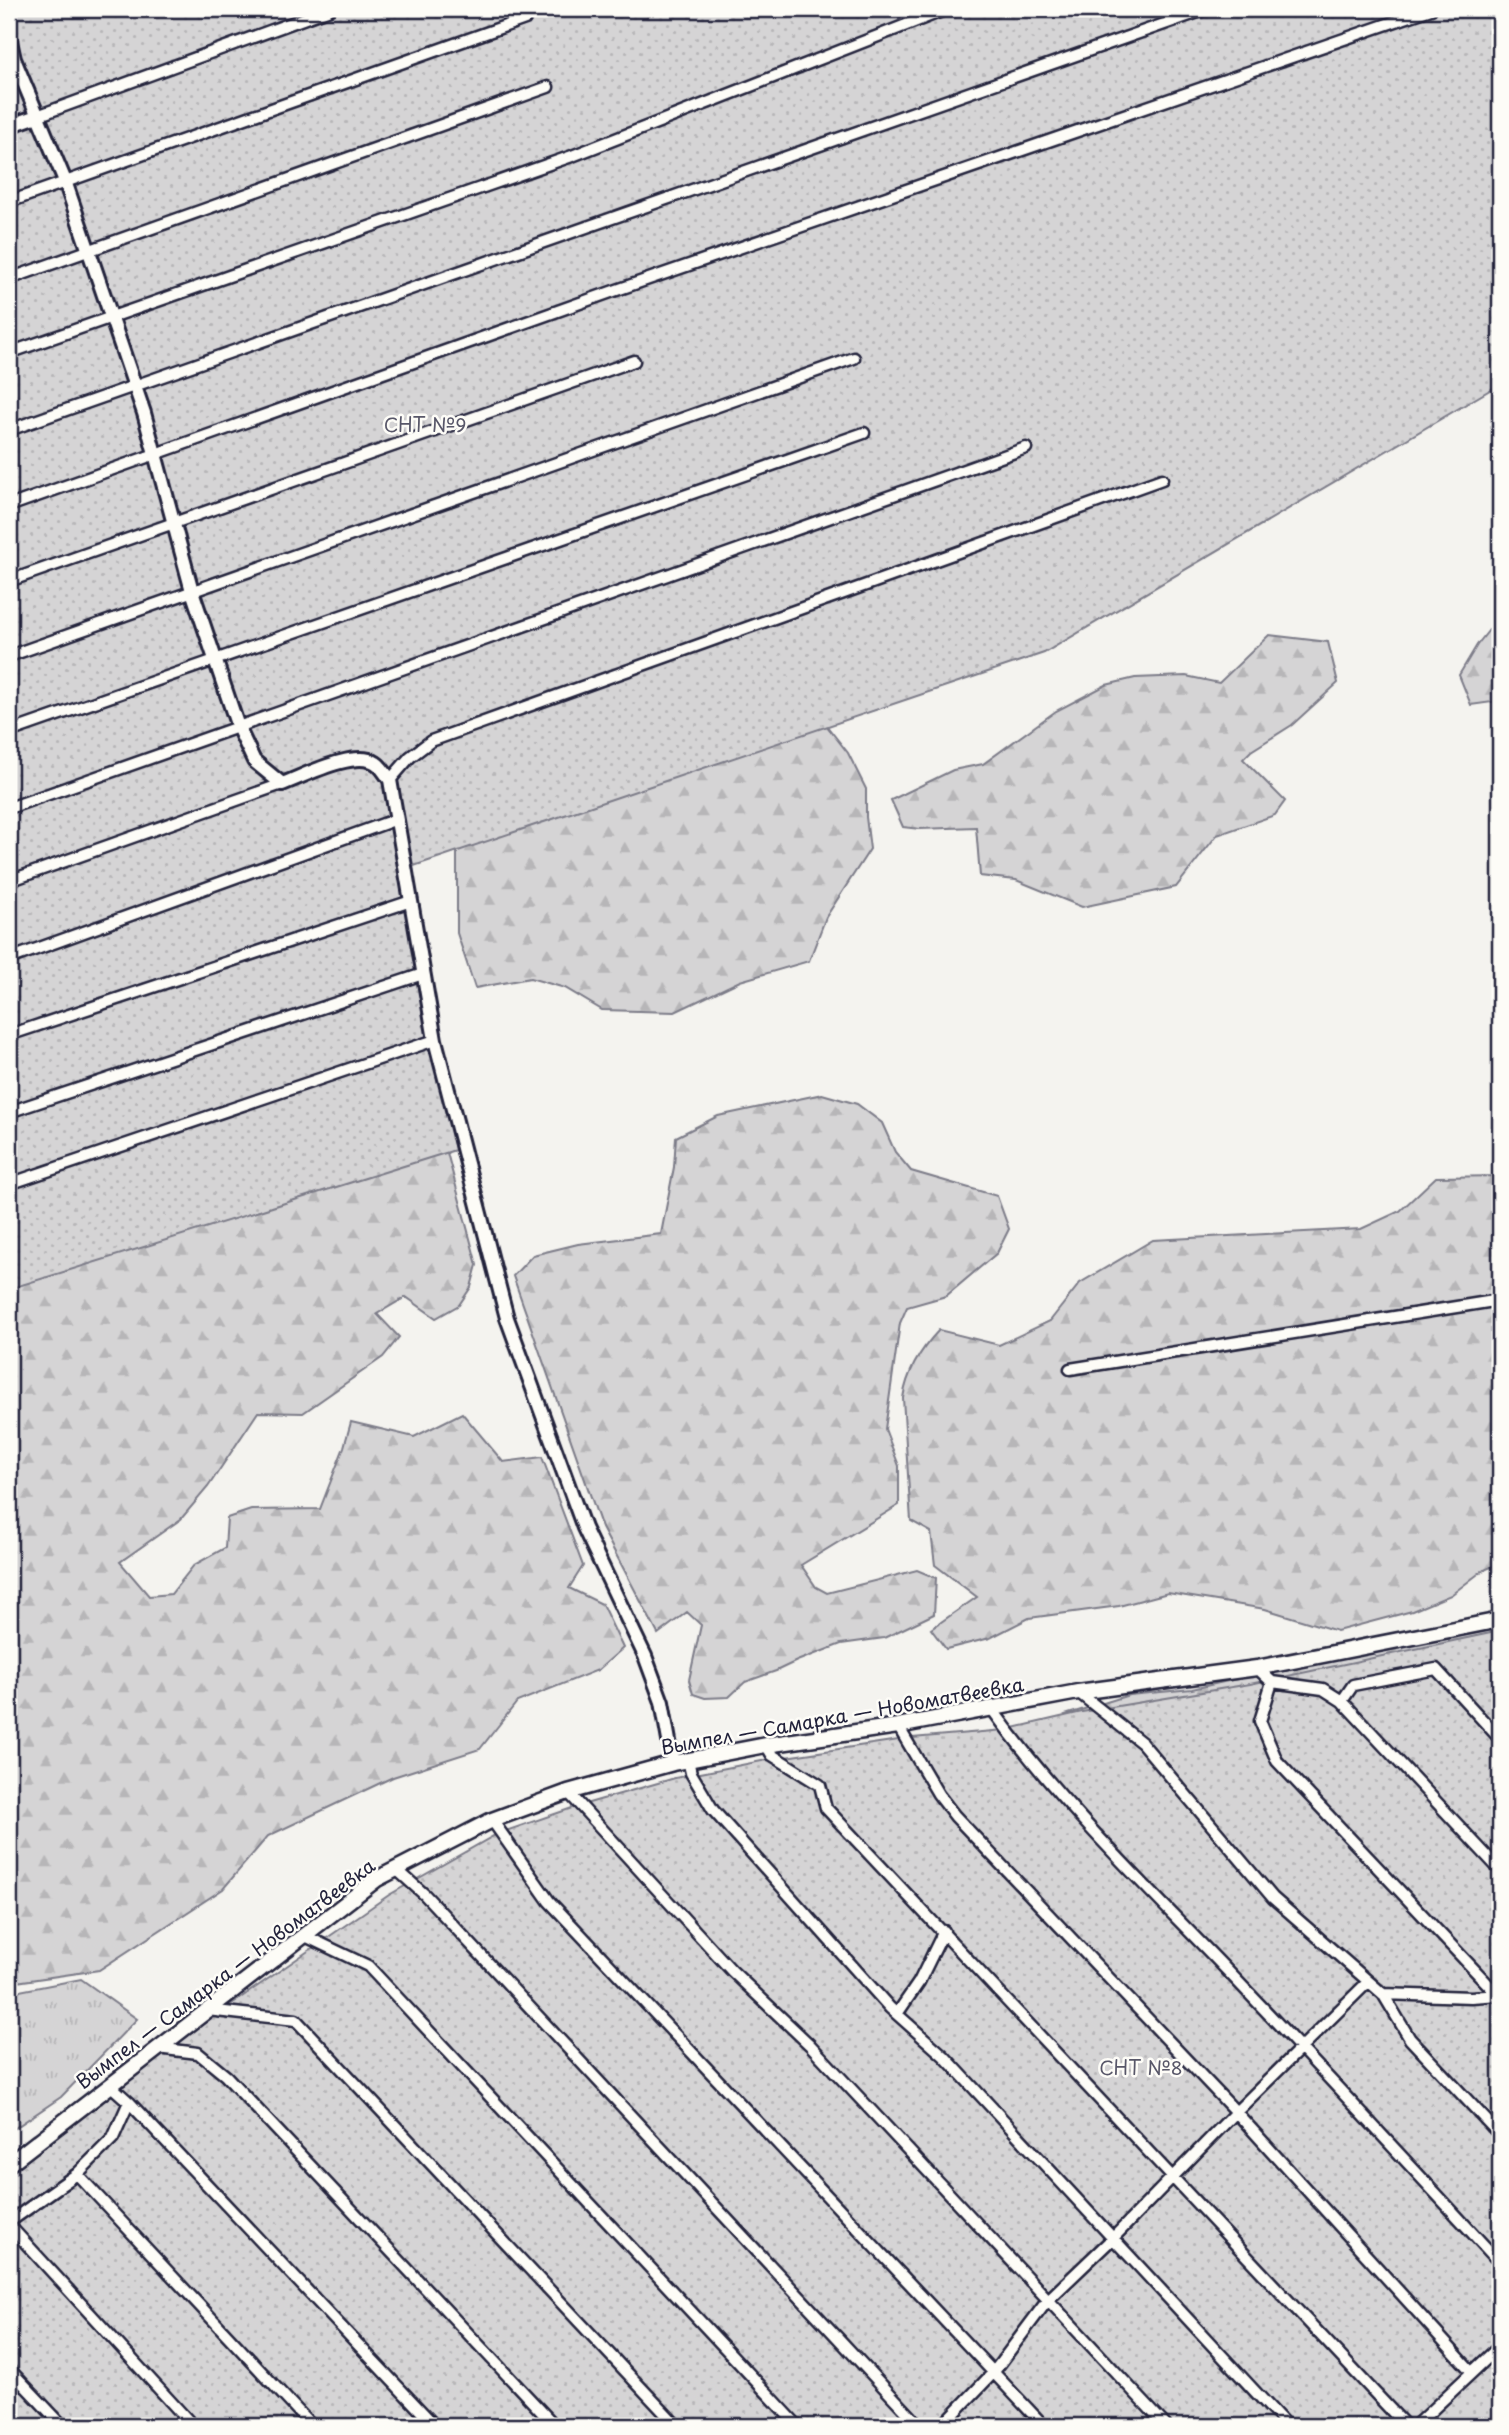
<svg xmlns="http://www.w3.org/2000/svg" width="1509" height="2435" viewBox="0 0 1509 2435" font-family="'Playpen Sans',sans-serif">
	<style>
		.grass { fill: url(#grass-tufts); stroke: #7c7b88; stroke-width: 2 }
		.forest { fill: url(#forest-firs); stroke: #7c7b88; stroke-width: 2 }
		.garden { fill: url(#garden-dots); stroke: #7c7b88; stroke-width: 2 }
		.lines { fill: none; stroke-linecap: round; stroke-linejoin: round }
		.minor-casing { stroke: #22223b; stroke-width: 15 }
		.tertiary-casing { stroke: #22223b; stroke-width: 18 }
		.secondary-casing { stroke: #22223b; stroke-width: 19 }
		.minor { stroke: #fdfcf7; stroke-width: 10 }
		.tertiary { stroke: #fdfcf7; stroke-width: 12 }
		.secondary { stroke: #fdfcf7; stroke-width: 14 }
		.labels { text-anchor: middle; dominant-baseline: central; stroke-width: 5; stroke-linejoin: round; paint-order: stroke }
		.park-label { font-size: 19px; fill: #585769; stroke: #fdfcf7 }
		.street-label { font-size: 19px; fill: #22223b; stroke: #fdfcf7 }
	</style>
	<defs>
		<pattern id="grass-tufts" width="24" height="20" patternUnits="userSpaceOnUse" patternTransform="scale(1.75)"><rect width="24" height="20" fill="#d5d4d5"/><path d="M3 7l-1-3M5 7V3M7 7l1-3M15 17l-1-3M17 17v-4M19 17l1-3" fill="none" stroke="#b7b6b8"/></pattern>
		<pattern id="forest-firs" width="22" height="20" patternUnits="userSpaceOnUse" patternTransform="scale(1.75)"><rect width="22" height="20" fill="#d5d4d5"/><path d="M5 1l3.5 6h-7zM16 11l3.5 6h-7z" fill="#b7b6b8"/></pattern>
		<pattern id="garden-dots" width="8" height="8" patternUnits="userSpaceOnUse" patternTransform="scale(1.75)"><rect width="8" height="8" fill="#d5d4d5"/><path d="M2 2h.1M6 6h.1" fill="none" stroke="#b7b6b8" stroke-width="1.8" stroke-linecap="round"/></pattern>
	</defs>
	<rect width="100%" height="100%" fill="#f4f3ef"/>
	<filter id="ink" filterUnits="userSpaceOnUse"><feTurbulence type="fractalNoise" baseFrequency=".0143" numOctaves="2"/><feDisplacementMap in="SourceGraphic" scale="14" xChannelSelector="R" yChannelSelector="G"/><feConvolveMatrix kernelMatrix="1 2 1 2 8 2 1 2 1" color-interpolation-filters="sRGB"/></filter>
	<g filter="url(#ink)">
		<path class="grass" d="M81 1979 137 2019 61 2097 9 2132V1993Z"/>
		<path class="forest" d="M1500 616V701L1471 705 1459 675 1477 645Z
			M1269 635 1328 642 1338 683 1292 725 1251 751 1243 759 1285 801 1275 815 1217 835 1176 887 1082 907 1016 880 980 876 976 827 920 829 903 827 891 800 953 770 983 764 1056 711 1106 685 1135 678 1186 676 1219 683Z
			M797 688 848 753 866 789V817L870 849 826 917 809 961 740 981 675 1012 602 1010 565 988 530 978 475 988 457 933V851L461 831Z
			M822 1094 857 1104 882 1123 895 1152 911 1171 997 1196 1009 1229 997 1253 946 1296 907 1307 900 1323 885 1429 899 1466V1505L801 1565 816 1587 827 1593 917 1570 936 1578 934 1614 884 1638 841 1644 797 1661 776 1671 745 1682 729 1697 705 1698 693 1694 689 1680 701 1625 687 1612 658 1634 602 1528 513 1276 533 1255 578 1244 661 1234 674 1167 676 1137 718 1116Z
			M445 1145 477 1265 471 1287 459 1305 436 1318 406 1297 377 1314 399 1337 383 1357 303 1413 258 1412 208 1487 181 1519 120 1562 149 1596 171 1594 194 1565 225 1548 227 1518 251 1510 320 1509 344 1447 351 1422 414 1437 462 1413 503 1462 542 1457 583 1566 569 1588 602 1604 623 1648 598 1670 517 1702 480 1749 393 1777 268 1836 223 1889 99 1970 9 1983V1280Z
			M1500 1176V1563L1482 1571 1451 1595 1412 1611 1337 1631 1265 1609 1168 1593 1119 1606 1029 1618 990 1638 946 1649 931 1629 977 1597 935 1565 931 1532 911 1521 903 1398C907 1372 921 1349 939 1330L999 1345 1050 1321 1080 1283 1153 1240 1361 1229 1400 1211 1436 1177Z
			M1500 1627V1649L1083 1736 1065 1715 1129 1695 1192 1689 1314 1662Z"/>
		<path class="garden" d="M9 9H1500V384L1044 653 399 871 455 1150 9 1289V55L16 51 9 29Z
			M1500 1631V2426H9V2174L108 2098 161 2053 389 1895 497 1834 575 1807 675 1778 772 1759 912 1738 1005 1730 1082 1712 1250 1684Z"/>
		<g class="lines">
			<defs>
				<path id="minor" d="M37 116 330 9
					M9 202 525 19
					M9 279 548 87
					M9 353 572 156 947 9
					M9 430 1207 9
					M9 506 611 292 1431 9
					M9 581 634 361
					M9 656 854 358
					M9 732 864 433
					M390 780 410 757 431 741 1162 479
					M9 808 1026 448
					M9 881 282 784
					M9 959 397 819
					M9 1035 411 901
					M9 1112 423 974
					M9 1184 435 1040
					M1070 1369 1500 1300
					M1257 1668 1272 1682 1260 1721 1277 1761 1500 1997
					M1272 1682 1323 1689 1342 1701 1500 1870
					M1078 1692 1142 1743 1273 1898 1383 1994 1471 1997 1500 1995
					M1342 1701 1353 1685 1436 1669 1500 1739
					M992 1709C1059 1802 1142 1882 1222 1965 1316 2063 1408 2163 1500 2263
					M898 1726 938 1794 955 1816 1236 2112 1472 2372
					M766 1745 772 1755 820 1785 826 1808 1406 2426
					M688 1760 691 1773 713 1810 890 2008 944 2056 1287 2426
					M568 1792 732 1971 810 2045 1166 2426
					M492 1820 549 1901 1044 2426
					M395 1868 425 1895 920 2426
					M303 1935 368 1966 798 2426
					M1383 1994 1410 2039 1500 2135
					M207 2010 296 2020 677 2426
					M897 2014 919 1982 944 1931
					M157 2048 198 2053 226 2076 555 2426
					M110 2085 129 2102 435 2426
					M77 2174 312 2426
					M9 2222 77 2174 113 2138 129 2102
					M9 2225 193 2426
					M9 2369 63 2426
					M942 2426 993 2373 1047 2301 1113 2238 1236 2112 1368 1982
					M1415 2426 1500 2346"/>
				<path id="tertiary" d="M9 37 14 59 65 181 144 413 192 591 238 727 254 761 282 784C304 776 355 749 376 763 381 766 386 774 390 780L435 1040 507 1318 584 1528 645 1656 662 1702 673 1763
					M9 126 37 116"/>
				<path id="secondary" d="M9 2164 377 1879 492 1820 568 1792 673 1763 766 1745 898 1726 1078 1692 1257 1668 1500 1620"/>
			</defs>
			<use href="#minor" class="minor-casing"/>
			<use href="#tertiary" class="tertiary-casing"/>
			<use href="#secondary" class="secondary-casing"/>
			<use href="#minor" class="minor"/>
			<use href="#tertiary" class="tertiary"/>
			<use href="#secondary" class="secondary"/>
		</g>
	</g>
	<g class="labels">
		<g class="park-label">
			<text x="425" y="424">СНТ №9</text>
			<text x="1141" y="2067">СНТ №8</text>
		</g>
		<g class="street-label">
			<text transform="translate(842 1715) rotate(-10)">Вымпел — Самарка — Новоматвеевка</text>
			<text transform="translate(225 1973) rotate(-37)">Вымпел — Самарка — Новоматвеевка</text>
		</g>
	</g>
	<rect width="1509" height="2435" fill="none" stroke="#fdfcf7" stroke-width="35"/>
	<rect x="18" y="18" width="1474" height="2400" fill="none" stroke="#22223b" stroke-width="2.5" filter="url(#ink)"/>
</svg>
